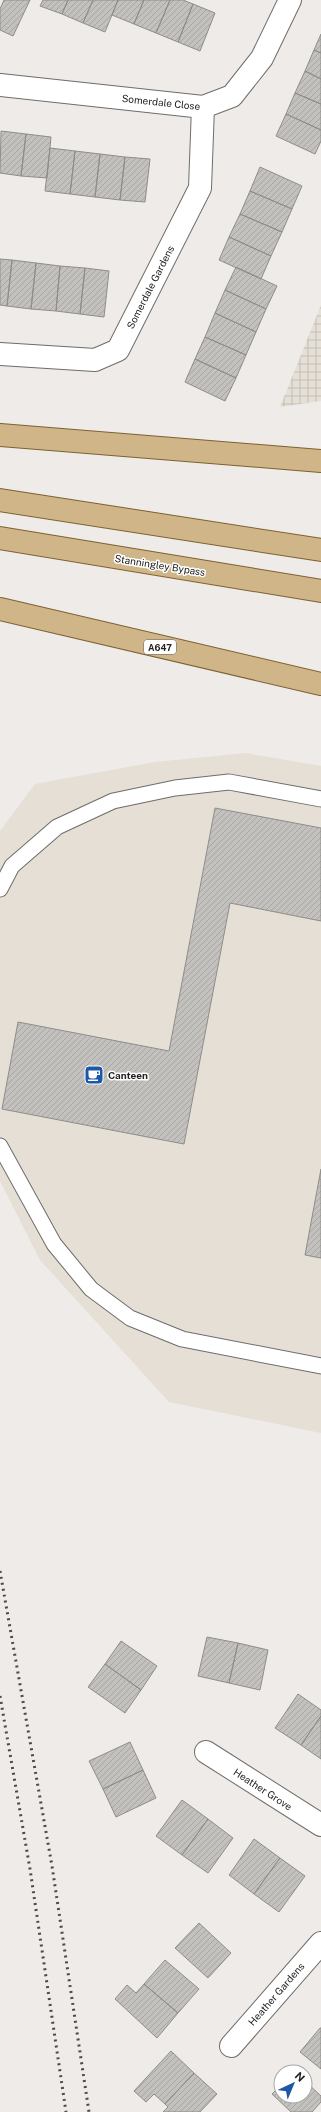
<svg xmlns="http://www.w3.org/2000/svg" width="321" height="2112" viewBox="0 0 321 2112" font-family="'Public Sans',sans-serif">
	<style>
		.built { fill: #e5dfd5 }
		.industrial { fill: url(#industrial-grid) }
		.building { fill: url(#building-hatch); stroke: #8f8d8a }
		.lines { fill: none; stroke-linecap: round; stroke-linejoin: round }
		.service-casing { stroke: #6e6d6a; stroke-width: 17 }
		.minor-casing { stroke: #6e6d6a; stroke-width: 24 }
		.primary-casing { stroke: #7e6130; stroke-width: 24 }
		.service { stroke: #fff; stroke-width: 15 }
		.minor { stroke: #fff; stroke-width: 22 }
		.primary { stroke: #cfb588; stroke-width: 22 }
		.rail { stroke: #4d4b4a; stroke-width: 3; stroke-dasharray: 2 4; stroke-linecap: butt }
		.labels { text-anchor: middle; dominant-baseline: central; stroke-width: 3; stroke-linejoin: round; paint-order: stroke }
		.shield { fill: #fff; stroke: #656464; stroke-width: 1 }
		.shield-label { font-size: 9px; font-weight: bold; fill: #232221 }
		.street-label { font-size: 10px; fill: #232221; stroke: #fff }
		.poi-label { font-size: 10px; font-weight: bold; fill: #232221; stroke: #fff; text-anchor: start }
	</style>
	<defs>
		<pattern id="industrial-grid" width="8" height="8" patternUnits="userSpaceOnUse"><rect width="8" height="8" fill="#e5dfd5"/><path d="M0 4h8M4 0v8" fill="none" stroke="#c4bfb7"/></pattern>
		<pattern id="building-hatch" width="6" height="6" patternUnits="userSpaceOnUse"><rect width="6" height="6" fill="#c3c1be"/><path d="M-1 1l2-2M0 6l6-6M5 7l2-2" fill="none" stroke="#a7a6a3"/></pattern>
	</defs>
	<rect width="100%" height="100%" fill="#eeebe8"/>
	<path class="built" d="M246 753 321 766V1433L169 1402 40 1260 0 1181V831L35 784 155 762Z"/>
	<path class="industrial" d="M321 305V401L280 407Z"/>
	<path class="building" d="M4 0H30L13 36 0 30V9Z
		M43 0H68L62 14 40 6Z
		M68 0H93L83 23 62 14Z
		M93 0H118L105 32 83 23Z
		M118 0H144L134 24 112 15Z
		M144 0H170L156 33 134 24Z
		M170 0H183L193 4 178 42 156 33Z
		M193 4 215 13 200 51 178 42Z
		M321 34V53L314 50Z
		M314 50 321 53V79L305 71Z
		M305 71 321 79V104L295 93Z
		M295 93 321 104V130L286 114Z
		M286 114 321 130V141L315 154 276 136Z
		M1 131 26 134 21 176 0 173Z
		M26 134 51 137 47 178 21 176Z
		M50 148 75 151 70 194 45 191Z
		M75 151 100 154 95 197 70 194Z
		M100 154 125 157 120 200 95 197Z
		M125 157 150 159 145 202 120 200Z
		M260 167 302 186 292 209 250 191Z
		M250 191 292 209 282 232 240 214Z
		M240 214 282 232 271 256 229 237Z
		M229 237 271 256 261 279 219 260Z
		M0 259 12 260 7 306 0 305Z
		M12 260 36 263 31 309 7 306Z
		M36 263 60 266 56 311 31 309Z
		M60 266 85 268 80 314 56 311Z
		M236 267 277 286 266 309 225 290Z
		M85 268 109 271 104 317 80 314Z
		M225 290 266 309 256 332 215 313Z
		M215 313 256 332 246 355 205 337Z
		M205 337 246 355 236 378 195 359Z
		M195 359 236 378 225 401 185 382Z
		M215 808 321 828V921L230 903 184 1144 2 1109 18 1022 169 1051Z
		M321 1169V1258L305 1255Z
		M207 1637 238 1643 229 1683 198 1676Z
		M121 1641 157 1666 141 1690 105 1664Z
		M238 1643 268 1650 260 1690 229 1683Z
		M105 1664 141 1690 125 1713 88 1687Z
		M298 1694 321 1710V1716L301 1745 275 1728Z
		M321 1716V1759L301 1745Z
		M130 1742 143 1770 103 1789 89 1761Z
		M143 1770 156 1798 116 1817 103 1789Z
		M182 1800 208 1819 182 1855 156 1836Z
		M208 1819 233 1838 208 1873 182 1855Z
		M254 1839 280 1858 254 1894 229 1875Z
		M280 1858 305 1876 279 1912 254 1894Z
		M199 1923 231 1953 208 1978 175 1948Z
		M165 1960 199 1989 178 2013 144 1984Z
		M144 1984 178 2013 157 2038 115 1999 127 1985 136 1993Z
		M320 2028H321V2069L300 2052Z
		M171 2051 194 2073 165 2104 154 2094 146 2102 134 2091Z
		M194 2073 217 2094 200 2112H163L168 2107 165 2104Z
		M305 2081 321 2096V2102L312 2112H291L272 2094 281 2085V2096H305Z"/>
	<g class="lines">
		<defs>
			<path id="service" d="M0 889 12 866 57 827 113 801 175 788 229 782 321 799
				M0 1146 54 1244 91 1289 130 1318 182 1339 321 1366"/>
			<path id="minor" d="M0 85 203 107 232 96 262 58 290 0
				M0 354 95 360 118 350 200 188 203 107
				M206 1752 321 1825
				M231 2046 321 1943"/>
			<path id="primary" d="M0 435 321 461
				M0 500 321 550
				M0 538 321 591
				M0 609 321 684"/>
		</defs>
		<use href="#service" class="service-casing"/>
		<use href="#minor" class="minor-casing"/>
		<use href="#primary" class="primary-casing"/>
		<use href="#service" class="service"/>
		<use href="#minor" class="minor"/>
		<use href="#primary" class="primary"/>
		<path class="rail" d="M0 1571 52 1866 89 2112
			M0 1696 30 1869 66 2112"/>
	</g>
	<defs>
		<symbol id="cafe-square" viewBox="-11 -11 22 22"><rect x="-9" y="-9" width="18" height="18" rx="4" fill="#1d57a8" stroke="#fff"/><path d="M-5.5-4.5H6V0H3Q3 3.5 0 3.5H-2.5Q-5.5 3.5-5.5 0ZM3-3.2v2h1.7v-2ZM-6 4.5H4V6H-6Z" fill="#fff"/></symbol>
	</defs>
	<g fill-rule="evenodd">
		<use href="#cafe-square" x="83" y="1064" width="22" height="22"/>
	</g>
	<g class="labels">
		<rect class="shield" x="144" y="640" width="32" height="14" rx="3"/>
		<g class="shield-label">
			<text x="160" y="647">A647</text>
		</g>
		<g class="street-label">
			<text transform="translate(161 102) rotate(6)">Somerdale Close</text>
			<text transform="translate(150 287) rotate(-63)">Somerdale Gardens</text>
			<text transform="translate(160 565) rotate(9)">Stanningley Bypass</text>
			<text transform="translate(263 1789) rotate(33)">Heather Grove</text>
			<text transform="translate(276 1994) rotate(-49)">Heather Gardens</text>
		</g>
		<g class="poi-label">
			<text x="108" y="1075">Canteen</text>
		</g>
	</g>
	<g transform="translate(293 2084) rotate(44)"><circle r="19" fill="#ffffff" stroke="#a7a7a6"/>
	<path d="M0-3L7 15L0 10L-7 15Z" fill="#1d57a8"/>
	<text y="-6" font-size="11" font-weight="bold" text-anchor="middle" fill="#232221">N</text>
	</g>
</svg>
